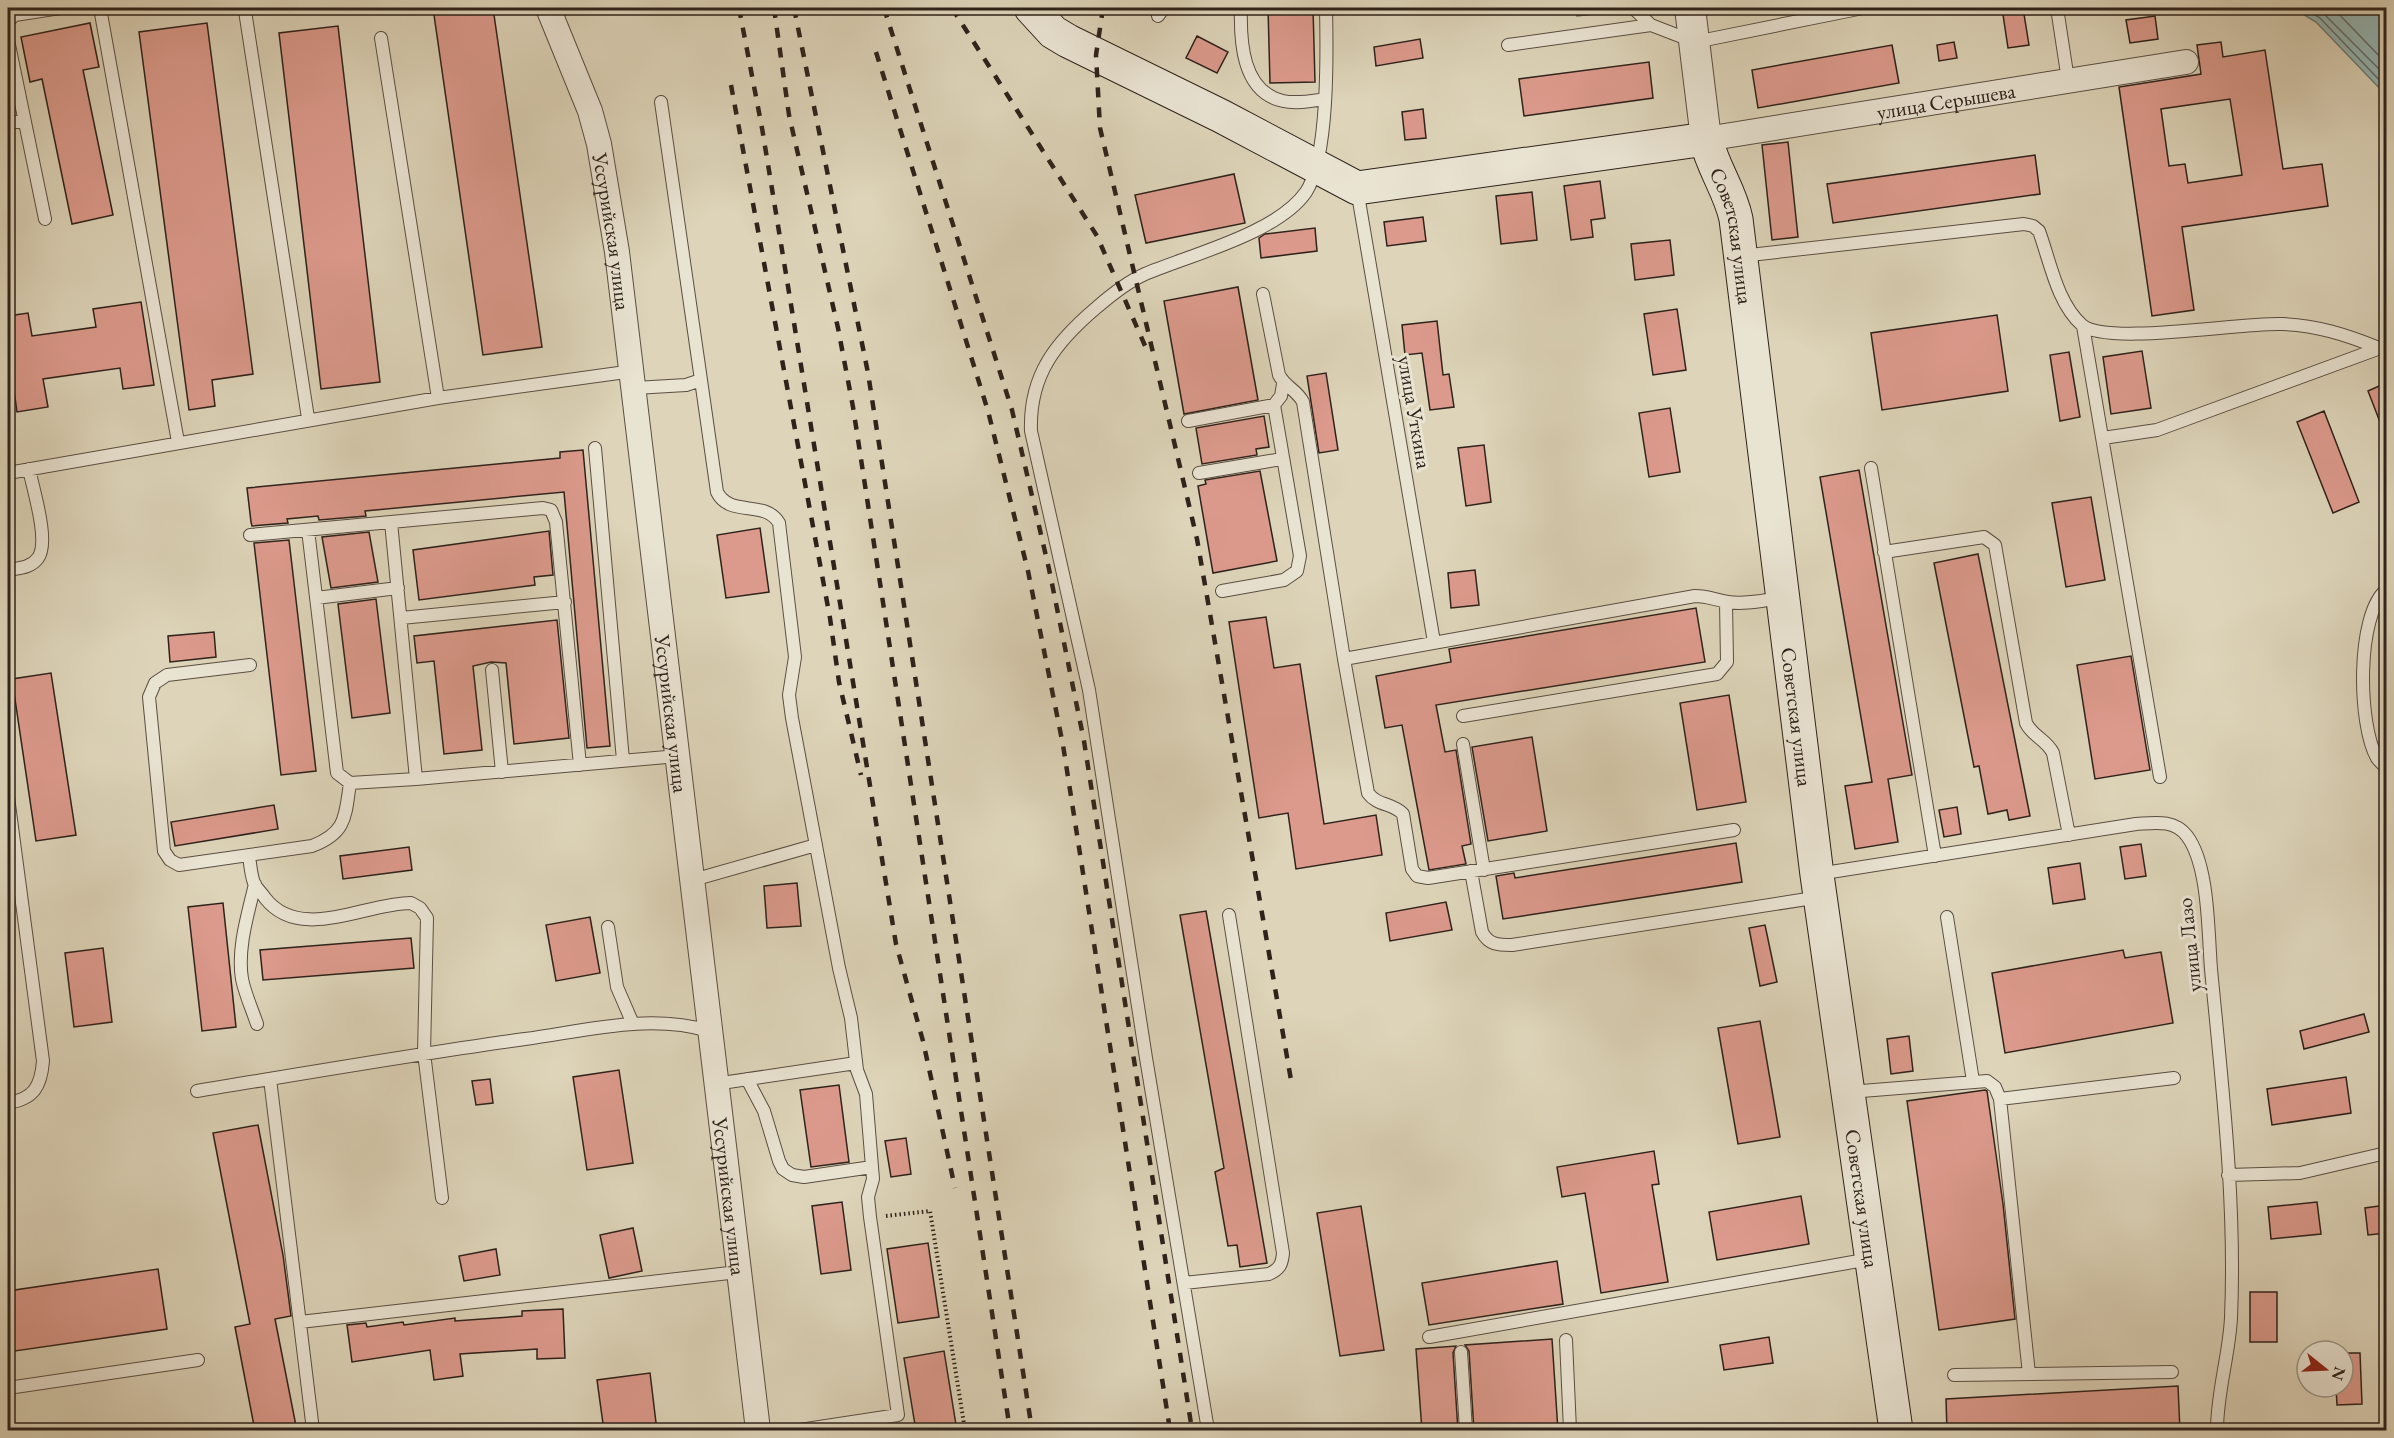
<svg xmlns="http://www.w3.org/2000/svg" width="2394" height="1438" viewBox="0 0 2394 1438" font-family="'EB Garamond',serif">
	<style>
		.green { fill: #b0bd8f; stroke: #6f7055; stroke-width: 1.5 }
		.water { fill: #94b7b6; stroke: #6b7b78; stroke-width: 1.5 }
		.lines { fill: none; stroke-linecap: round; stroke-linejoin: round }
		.shore { stroke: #616c68; stroke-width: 1.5 }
		.building { fill: #dc9a8c; stroke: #2e221b; stroke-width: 1.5; fill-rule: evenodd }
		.service-casing { stroke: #5a4e42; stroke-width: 14 }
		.minor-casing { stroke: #5a4e42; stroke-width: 26 }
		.tertiary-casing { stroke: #5a4e42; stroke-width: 32 }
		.secondary-casing { stroke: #2e221b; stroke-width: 35 }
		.path { stroke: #2e221b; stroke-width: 4; stroke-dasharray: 1.5 3; stroke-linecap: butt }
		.service { stroke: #e9e3d2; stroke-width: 12 }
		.minor { stroke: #e9e3d2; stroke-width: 24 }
		.tertiary { stroke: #e9e3d2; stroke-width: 30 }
		.secondary { stroke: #e9e3d2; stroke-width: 33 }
		.rail { stroke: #2e221b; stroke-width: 4.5; stroke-dasharray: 10 10; stroke-linecap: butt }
		.labels { text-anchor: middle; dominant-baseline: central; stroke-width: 6; stroke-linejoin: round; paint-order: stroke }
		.street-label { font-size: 21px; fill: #2e221b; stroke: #e9e3d2 }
	</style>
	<rect width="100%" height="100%" fill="#ddd4b9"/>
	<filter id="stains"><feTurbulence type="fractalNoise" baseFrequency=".00333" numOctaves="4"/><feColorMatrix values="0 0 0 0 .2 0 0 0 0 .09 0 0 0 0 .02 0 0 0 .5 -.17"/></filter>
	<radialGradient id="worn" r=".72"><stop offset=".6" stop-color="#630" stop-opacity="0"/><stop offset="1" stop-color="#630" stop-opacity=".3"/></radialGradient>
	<path class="green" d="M1576 8H1612L1613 12 1577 16Z"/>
	<path class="water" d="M2293 8H2386V95L2316 22Z"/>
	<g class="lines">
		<path class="shore" d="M2304 8 2320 18 2386 87
			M2318 8 2386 76
			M2333 8 2386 63"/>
	</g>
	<path class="building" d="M433 8H493L542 347 483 355Z
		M1268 8H1313L1315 82 1270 83Z
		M2002 8H2023L2029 45 2008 48Z
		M2155 16 2158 39 2130 43 2126 20Z
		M90 23 99 67 83 70 113 215 72 224 42 79 30 82 21 37Z
		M207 23 253 374 212 380 215 406 189 410 139 32Z
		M338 26 380 382 321 389 279 33Z
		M1197 36 1228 52 1217 73 1186 58Z
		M1420 39 1423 58 1376 66 1374 47Z
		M1954 42 1957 58 1939 61 1937 45Z
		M2221 42 2223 57 2265 50 2283 169 2322 164 2328 206 2182 227 2194 310 2152 316 2119 87 2201 74 2197 45ZM2230 99 2242 175 2188 183 2185 164 2169 166 2161 109Z
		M1892 45 1899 83 1758 108 1752 70Z
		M1649 62 1653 98 1524 116 1519 79Z
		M1423 109 1426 138 1405 140 1402 112Z
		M1788 142 1798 237 1772 240 1762 145Z
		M2035 155 2040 194 1833 223 1827 184Z
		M1234 174 1245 223 1146 243 1135 195Z
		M1600 181 1605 218 1591 220 1593 237 1571 240 1564 186Z
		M1532 192 1537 240 1501 244 1496 196Z
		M1423 217 1426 241 1387 246 1384 222Z
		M1315 228 1317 251 1261 258 1259 238 1265 234Z
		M1670 240 1674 275 1635 280 1631 244Z
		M1238 287 1258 400 1184 414 1164 301Z
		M141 302 154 385 123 389 120 368 43 379 48 407 17 412 8 346V316L28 313 32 336 96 327 93 309Z
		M1677 309 1686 370 1653 375 1644 314Z
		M1997 315 2008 391 1882 410 1871 333Z
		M1437 321 1443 375 1449 374 1454 407 1430 410 1422 353 1405 355 1402 325Z
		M2142 351 2151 408 2111 414 2103 357Z
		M2069 352 2080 417 2060 421 2050 355Z
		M1326 373 1338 450 1319 453 1307 376Z
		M2386 383V435H2385L2368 391Z
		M1670 408 1680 472 1649 477 1639 413Z
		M2324 411 2359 502 2333 513 2297 422Z
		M1264 416 1269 447 1256 449 1257 455 1202 464 1196 428Z
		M1484 445 1491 502 1466 506 1458 448Z
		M583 450 610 746 587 748 564 492 365 511 366 516 319 520 318 516 287 519 288 523 252 526 251 522 247 488 560 458V452Z
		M1859 470 1912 775 1888 779 1898 842 1855 849 1845 786 1872 782 1820 477Z
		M1260 471 1277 561 1213 573 1198 486 1206 484 1205 480Z
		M2091 497 2105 580 2066 587 2052 503Z
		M760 528 769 592 726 598 717 535Z
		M549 531 553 575 534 577 535 585 419 600 413 550Z
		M369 532 378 582 331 588 322 537Z
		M289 540 316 771 281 775 254 543Z
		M1978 554 2030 816 2009 820 2007 810 1988 814 1979 766 1974 767 1934 563Z
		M1475 570 1479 605 1451 608 1448 573Z
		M376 599 390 713 352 718 338 604Z
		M1696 608 1705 662 1436 705 1445 752 1456 750 1471 844 1462 846 1466 864 1429 870 1402 725 1385 728 1376 676 1451 662 1449 649Z
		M1266 617 1274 668 1300 664 1324 824 1376 815 1382 855 1296 869 1288 813 1259 818 1229 622Z
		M557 620 569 738 514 744 506 663 491 662 473 666 482 750 444 754 434 661 417 663 414 636Z
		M214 632 216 657 170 662 168 636Z
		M2131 656 2150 770 2095 779 2077 665Z
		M51 673 76 835 36 841 12 679Z
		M1729 695 1746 802 1697 810 1680 703Z
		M1532 737 1547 831 1488 841 1472 747Z
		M274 805 278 829 175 846 171 822Z
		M1957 807 1961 834 1944 837 1939 810Z
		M1736 843 1742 882 1503 919 1496 876 1514 873 1515 878Z
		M2141 844 2146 876 2125 879 2120 847Z
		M409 847 412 870 343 879 340 856Z
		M2080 863 2085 899 2053 904 2048 868Z
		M797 883 801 926 767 928 764 886Z
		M1446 902 1452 930 1390 941 1386 913Z
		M223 903 236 1027 202 1031 188 907Z
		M1206 911 1267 1263 1240 1267 1237 1245 1228 1246 1215 1172 1224 1168 1180 915Z
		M590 917 600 973 556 981 546 925Z
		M1765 925 1777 982 1760 986 1749 928Z
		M411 938 414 968 263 980 260 950Z
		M103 948 112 1022 74 1027 65 953Z
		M2123 950 2125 958 2161 952 2173 1023 2005 1053 1992 973Z
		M2364 1014 2369 1032 2304 1049 2300 1031Z
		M1760 1021 1780 1137 1738 1144 1718 1028Z
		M1909 1036 1913 1071 1891 1074 1887 1039Z
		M619 1070 633 1163 587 1170 573 1077Z
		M2346 1077 2351 1113 2272 1125 2267 1089Z
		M490 1079 493 1103 476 1105 472 1081Z
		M839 1085 849 1162 811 1167 800 1090Z
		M1985 1090 1987 1091 2003 1204 2015 1319 1939 1330 1907 1101Z
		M258 1125 283 1255 291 1316 275 1319 297 1431H255L235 1327 250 1324 213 1133Z
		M906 1138 911 1174 891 1177 885 1141Z
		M1654 1151 1659 1184 1652 1185 1668 1282 1601 1293 1585 1193 1562 1197 1557 1167Z
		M1801 1196 1809 1244 1717 1260 1709 1212Z
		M842 1202 851 1270 821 1274 812 1206Z
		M2317 1202 2321 1234 2271 1239 2268 1207Z
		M2386 1205V1233L2368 1235 2365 1208Z
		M1361 1206 1384 1350 1340 1356 1317 1213Z
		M633 1228 642 1271 609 1278 600 1235Z
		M928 1243 939 1317 898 1323 887 1249Z
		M496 1249 500 1275 464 1281 459 1256Z
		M1557 1261 1563 1304 1429 1325 1422 1283Z
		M158 1269 167 1329 8 1352V1291Z
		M2250 1292H2277V1342H2250Z
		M563 1309 565 1358 537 1359V1349L460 1354 463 1376 434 1380 430 1350 352 1362 347 1325 366 1323 367 1327 403 1322 404 1325 455 1318V1321L522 1316V1311Z
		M1769 1337 1773 1363 1724 1370 1720 1345Z
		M1552 1339 1558 1431H1474L1469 1351 1465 1345Z
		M1456 1346 1453 1353 1458 1431H1422L1416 1349Z
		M944 1351 957 1431H916L904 1358Z
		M2343 1353H2360L2362 1404 2337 1405 2336 1387H2343Z
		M650 1373 657 1431H604L597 1380Z
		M2178 1386 2180 1431H1947L1946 1399Z"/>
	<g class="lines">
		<defs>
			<path id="service" d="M100 8 178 442
				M1241 8C1240 41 1242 92 1283 101 1296 104 1311 101 1325 99
				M1633 8 1651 25 1695 42 1863 8
				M2057 8 2068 80
				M245 11 308 418
				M1158 16 1164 8
				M8 21 15 15 60 8
				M8 40 45 219
				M1508 45 1651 25
				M661 102 701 380
				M8 124 24 120
				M1357 189 1434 642
				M1741 256 2024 224 2033 226 2039 231C2050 261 2057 303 2082 325 2107 346 2243 322 2282 324 2316 325 2347 335 2379 348
				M1263 294 1279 375C1285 387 1297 390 1303 402L1344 659
				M2083 326 2160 777
				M635 388 686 385 701 380 717 492C730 518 765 499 779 523L795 657 789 695 792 718 839 968 851 1018 857 1070 866 1094 873 1179 868 1197 870 1217 898 1415 800 1430
				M438 398 633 371
				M1188 421 1274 405 1281 396 1283 384
				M2103 438 2157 430 2383 347
				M595 448 623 760
				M1871 468 1935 856
				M8 473 438 398 381 38
				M1199 473 1282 459
				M391 522 543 508 551 510 556 522 580 765
				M308 530 337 773 350 783 416 779
				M250 535 391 522 416 779 678 756
				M1884 552 1984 537 1995 545 2026 723C2033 737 2046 739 2053 753L2069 835
				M8 570C18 568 31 568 38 558 50 542 33 489 29 469
				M2386 590C2356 615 2358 725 2377 758 2379 761 2384 765 2386 768
				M1222 591 1284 580 1297 571 1300 556 1274 405
				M316 598 398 588
				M401 618 565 602
				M250 665 167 675 155 683 149 697 164 851 170 860 179 865 312 846C347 833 345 816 350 783
				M492 670 502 772
				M1463 716 1717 674 1727 662 1726 602
				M1463 744 1484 870
				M8 797 43 1061C41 1086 34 1099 8 1103
				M1734 830 1428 878 1417 876 1412 869 1403 814C1393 803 1377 806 1368 793L1344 659 1695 596C1708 596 1715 600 1728 602 1745 605 1764 600 1781 598
				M249 855C250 864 251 875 254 883 256 888 262 893 265 898 300 943 365 903 411 903L420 908 427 918 424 1053 442 1198
				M1471 871 1482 932C1489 945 1498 945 1512 945L1820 897
				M1818 874 2136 824C2154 823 2174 819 2187 836 2209 865 2208 932 2211 969 2222 1084 2236 1202 2231 1318 2229 1356 2217 1392 2217 1430
				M693 880 816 845
				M255 884C248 914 237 948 242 979 245 994 252 1009 257 1024
				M1947 917 1973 1081
				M608 927 617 987 633 1024
				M270 1079 313 1430
				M747 1079 764 1111 779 1161 783 1169 792 1175 804 1177 872 1167
				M715 1084 856 1063
				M197 1091C306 1073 415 1054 525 1039 585 1031 649 1013 709 1031
				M1849 1092 1987 1081 1995 1087 2000 1099 2174 1078
				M2000 1099 2029 1374
				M2228 1175 2300 1173 2386 1153
				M1184 1283 1269 1274C1280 1269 1282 1264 1283 1253L1229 915
				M300 1322 738 1272
				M1429 1337 1870 1259
				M1566 1340 1570 1430
				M1461 1352 1466 1430
				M1954 1375 2172 1372
				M8 1388 198 1360
				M1208 1430 1146 1058 1089 690 1031 431C1029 375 1056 342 1096 308 1111 295 1127 282 1145 274 1190 255 1278 233 1306 192 1329 157 1327 51 1326 8"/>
			<g id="minor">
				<path id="s1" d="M548 8 590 111 599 144 617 252 758 1430"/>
				<path id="s2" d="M1706 139 2186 62"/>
			</g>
			<path id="tertiary" d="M1690 8 1706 139"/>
			<g id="secondary">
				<path id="s3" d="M1031 8 1053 32 1068 41 1221 116 1357 188 1706 139C1713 169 1730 190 1736 219L1817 875 1896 1430"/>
			</g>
		</defs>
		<use href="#service" class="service-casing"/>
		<use href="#minor" class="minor-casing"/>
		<use href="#tertiary" class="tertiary-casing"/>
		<use href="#secondary" class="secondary-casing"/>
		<path class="path" d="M886 1216 930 1211 965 1430"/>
		<use href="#service" class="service"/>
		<use href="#minor" class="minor"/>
		<use href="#tertiary" class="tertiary"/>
		<use href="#secondary" class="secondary"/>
		<path class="rail" d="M739 8 762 128 896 944 923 1041 955 1188
			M774 8 789 115 838 328 853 407 1010 1430
			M794 8 868 373 1032 1430
			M884 8 1012 410 1049 569 1084 741 1192 1430
			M952 8 1097 236 1146 348
			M1103 8 1096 55 1100 128 1197 539 1291 1080
			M876 52 988 411 1028 571 1063 745 1170 1430
			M731 85 830 618 839 682 861 775"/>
	</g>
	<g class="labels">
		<g class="street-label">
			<text stroke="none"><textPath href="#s2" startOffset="243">улица Серышева</textPath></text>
			<text stroke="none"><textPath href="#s1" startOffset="234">Уссурийская улица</textPath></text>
			<text stroke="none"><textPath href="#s3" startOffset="828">Советская улица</textPath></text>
			<text transform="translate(1415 412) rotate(80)">улица Уткина</text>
			<text stroke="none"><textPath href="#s1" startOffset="720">Уссурийская улица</textPath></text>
			<text stroke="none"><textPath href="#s3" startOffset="1314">Советская улица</textPath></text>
			<text transform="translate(2189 945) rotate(-96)">улица Лазо</text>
			<text stroke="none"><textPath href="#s1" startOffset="1206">Уссурийская улица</textPath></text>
			<text stroke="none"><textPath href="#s3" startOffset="1800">Советская улица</textPath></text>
		</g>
	</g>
	<rect width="2394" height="1438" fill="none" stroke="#ddd4b9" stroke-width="30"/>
	<rect x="9" y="9" width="2376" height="1420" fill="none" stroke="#2e221b" stroke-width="3"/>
	<rect x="15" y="15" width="2364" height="1408" fill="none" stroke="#2e221b" stroke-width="1.5"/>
	<g transform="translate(2325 1369) rotate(108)"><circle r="28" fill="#e9e3d2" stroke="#9e9689" stroke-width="1.5"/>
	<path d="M0-4.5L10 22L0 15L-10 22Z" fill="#8f2418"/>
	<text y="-9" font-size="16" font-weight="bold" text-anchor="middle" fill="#2e221b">N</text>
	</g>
	<rect width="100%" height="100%" filter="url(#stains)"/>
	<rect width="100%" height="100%" fill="url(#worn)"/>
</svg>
